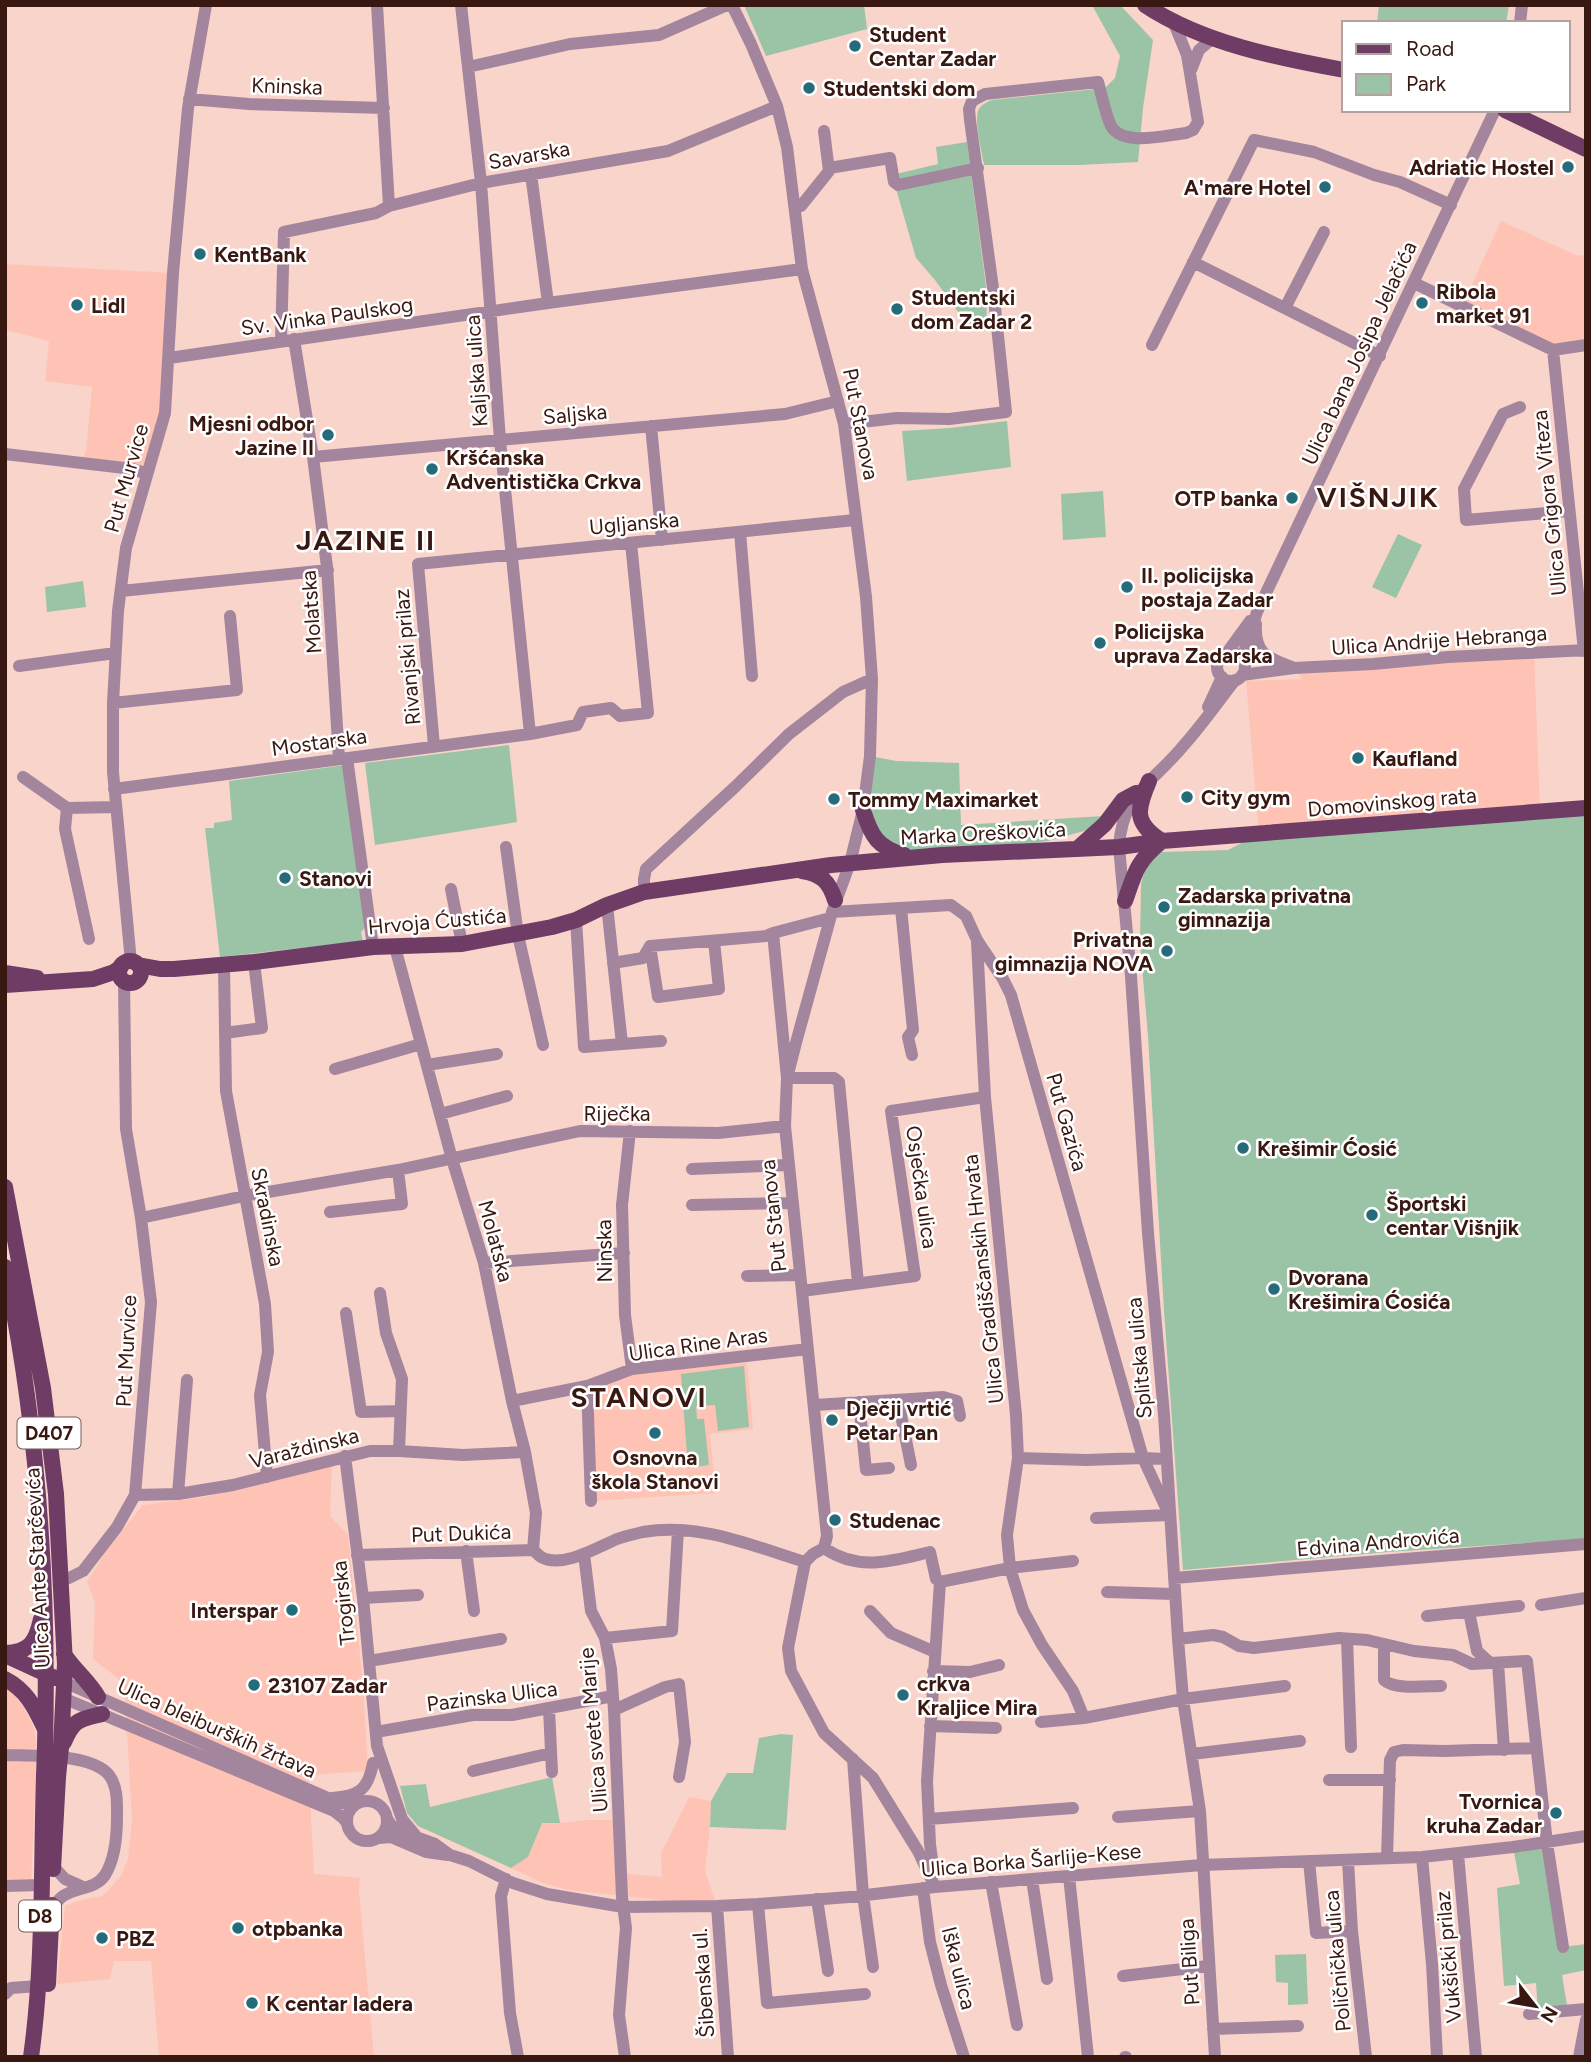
<svg xmlns="http://www.w3.org/2000/svg" width="1591" height="2062" viewBox="0 0 1591 2062" font-family="Figtree,sans-serif">
	<style>
		.built { fill: #fec3b5 }
		.green { fill: #9bc3a6 }
		.lines { fill: none; stroke-linecap: round; stroke-linejoin: round }
		.minor { stroke: #a3869d; stroke-width: 12 }
		.major { stroke: #6f3c66; stroke-width: 16 }
		.major-bridge { stroke: #6f3c66; stroke-width: 16 }
		.poi-dot { fill: #256b7a; stroke: #fff; stroke-width: 2.5 }
		.labels { text-anchor: middle; dominant-baseline: central; stroke-width: 5; stroke-linejoin: round; paint-order: stroke }
		.shield { fill: #fff; stroke: #745d58; stroke-width: 2 }
		.shield-label { font-size: 19px; font-weight: bold; fill: #391811 }
		.poi-label { font-size: 21px; font-weight: bold; fill: #391811; stroke: #fff; text-anchor: start }
		.street-label { font-size: 21px; fill: #391811; stroke: #fff }
		.district-label { font-size: 28px; font-weight: bold; letter-spacing: 2px; fill: #391811; stroke: #fff }
	</style>
	<rect width="100%" height="100%" fill="#f9d4cb"/>
	<path class="built" d="M1501 221 1576 255 1586 256V344L1553 350 1462 306Z
		M5 264 173 273 165 413 147 474 82 462 86 451 92 387 45 381 49 341 5 330Z
		M1534 652 1540 811 1259 834 1246 681 1302 679 1294 668Z
		M747 1363 753 1429 710 1434 716 1493 591 1501 587 1386 632 1369Z
		M332 1465 330 1516 348 1535 363 1684 368 1771 309 1775 314 1874 360 1878 359 1891 374 2057H159L151 1961H114L110 1979 57 1984 65 1906 81 1900 103 1896 121 1876 128 1859 132 1819 124 1683 93 1659 95 1603 87 1582 106 1551 143 1505 205 1497 254 1483Z
		M5 1688 10 1691 24 1707 34 1728 37 1748 31 1886 5 1887Z
		M689 1797 711 1801 710 1827 705 1871 717 1906 568 1890 543 1883 511 1868 528 1857 542 1822 560 1823 588 1820H618L621 1873 662 1877 661 1854Z"/>
	<path class="green" d="M744 5H864L867 29 766 56Z
		M1092 5H1120L1153 40 1143 108 1138 162 1079 165H984C982 152 973 119 979 109 982 104 987 102 992 100L1105 88 1115 78 1120 56Z
		M1379 5H1509L1506 23H1377Z
		M967 142 986 286 987 331 971 330 935 280 916 258 892 175 938 164 936 147Z
		M1007 421 1011 467 907 481 902 431 950 428Z
		M1103 491 1106 537 1063 540 1061 494Z
		M1398 534 1422 545 1396 598 1372 587Z
		M83 581 86 607 47 612 45 587Z
		M509 745 517 822 375 845 365 763Z
		M870 756 896 761 959 763 961 825 1103 816 1091 829 1048 841 924 857 880 849 867 790Z
		M345 765 365 928 361 932 363 941 220 957 205 828H214V823L232 820 229 781Z
		M1586 808V1539L1388 1552 1183 1570 1164 1311 1148 1036 1140 943 1141 884 1147 863 1162 852 1228 850 1259 834Z
		M744 1366 749 1427 718 1431 715 1405 696 1406 697 1419H704L709 1465 688 1468 681 1374Z
		M781 1734 793 1735 786 1830 710 1827 711 1801 727 1773H753L759 1738Z
		M552 1777 560 1823H542L528 1857 511 1868 418 1826 407 1813 400 1786 426 1784 430 1807Z
		M1547 1843 1563 1947 1586 1944V1970L1562 1975 1568 2011 1538 2013 1536 1983 1504 1986 1497 1888 1520 1884 1513 1847Z
		M1306 1954 1308 2004 1288 2005V1983L1276 1982 1275 1955Z"/>
	<g class="lines">
		<path class="minor" d="M377 5 389 206
			M461 5 481 183 500 440 530 734
			M732 5 751 44 777 106 787 147 802 269 844 424 866 597 872 679 870 756 863 810 850 863 832 912 797 1039 787 1078 785 1126 827 1536 824 1548 813 1554 805 1562
			M1520 23 1522 5
			M468 67 570 44 659 35 727 5
			M1191 70 1199 50 1213 38
			M189 99 249 104 384 108
			M829 168 890 158 894 182 898 185 978 168
			M531 174 548 303 802 269
			M801 206 829 171 824 131
			M1193 262 1380 356
			M1414 283 1553 350 1586 345
			M1285 308 1324 232
			M294 339 313 457 327 567 339 759
			M281 341 284 232 376 213 389 206 481 183 668 151 777 106
			M1152 345 1254 140 1314 152 1374 175 1400 182 1451 205
			M1553 350 1584 651
			M169 358 548 303
			M1520 407 1503 414 1464 489 1466 520 1569 511
			M844 424 897 418 949 419 1006 412 993 288 970 120 969 109 972 101 985 94 1098 82C1102 96 1105 113 1111 126 1123 147 1166 135 1186 133L1193 130 1198 122 1187 55 1173 21
			M651 426 662 540
			M5 454 133 469 147 474
			M313 457 785 414 838 401
			M740 532 752 676
			M121 591 328 570
			M1256 624C1254 655 1269 658 1294 668
			M1217 667a14 14 0 1 1 28 0a14 14 0 1 1-28 0Z
			M1226 654 1250 621
			M1242 658 1257 612 1495 110
			M19 666 115 653
			M1242 675 1294 668 1373 664 1448 657 1586 650
			M113 703 237 690 230 616
			M1208 707 1222 677
			M434 746 418 564 855 520
			M347 758 373 947
			M23 777 67 808 116 807
			M114 789 530 734 577 725 583 712 611 708 620 716 648 713 631 543
			M67 808 65 829 89 939
			M506 847 518 935 543 1045
			M451 889 462 944
			M644 892V879L646 869 736 786 789 734 843 692 872 679
			M901 908 913 1030 908 1037 912 1055
			M832 912 951 905 966 916 977 940 1003 979 1011 995 1143 1458 1166 1459
			M576 920 584 1047 622 1044 607 905
			M773 933 787 1078H834L839 1082 858 1283
			M977 942 985 1097 1016 1415 1018 1458
			M650 946 658 997 719 989 714 941
			M395 947 452 1159 484 1263 512 1401 525 1452 536 1513 533 1550
			M131 962 113 772V703L118 611 126 548 165 413 173 273 188 108 206 5
			M613 963 643 958 650 946 766 936 773 933 830 918
			M224 965 226 1091 265 1304 268 1352 260 1395 267 1477
			M225 1033 262 1028 254 962
			M622 1044 661 1041
			M427 1065 497 1054
			M335 1069 421 1044
			M440 1114 507 1096
			M630 1131 622 1205 625 1315 632 1369
			M692 1169 789 1165
			M692 1205 792 1203
			M330 1212 402 1204 398 1170
			M141 1218 244 1196 398 1170 580 1131 718 1133 785 1126
			M484 1263 624 1253
			M747 1276 800 1275
			M802 1291 915 1276 891 1111 985 1097
			M380 1293 386 1333 402 1379 399 1451
			M346 1313 361 1412 400 1411
			M587 1386 591 1501
			M898 1400 911 1465
			M512 1401 587 1386 632 1369 808 1349
			M859 1402 866 1470 889 1468
			M815 1405 943 1397 957 1401 960 1416
			M345 1456 363 1598 377 1746 402 1819 416 1836
			M178 1494 187 1380
			M135 1495 178 1494 233 1485 370 1451H399L463 1455 525 1452
			M1096 1518 1169 1515
			M824 1548C859 1572 891 1561 930 1552L936 1579 940 1582
			M466 1551 474 1611
			M584 1554 591 1611 605 1638 611 1669 614 1710 622 1897 626 1928 619 2015 625 2057
			M357 1555 533 1550C536 1552 538 1555 541 1557 562 1569 598 1547 617 1539 625 1536 635 1534 643 1532 699 1522 753 1546 805 1562
			M1073 1561 1010 1568 1023 1610 1042 1645 1073 1691 1084 1718 1183 1699 1285 1686
			M805 1562 788 1648 791 1671 824 1733 873 1778 918 1851 935 1887
			M1174 1578 1586 1544
			M60 1579 69 1578 83 1571 117 1527 135 1495 151 1302 141 1218 126 1129 124 982
			M940 1582 1010 1568 1007 1535 1018 1458 1086 1460 1143 1458 1167 1510
			M1107 1592 1174 1594
			M363 1598 418 1595
			M1541 1605 1586 1598
			M870 1611 891 1633 935 1652
			M1469 1612 1477 1651 1490 1663
			M1427 1616 1519 1606
			M605 1638 672 1631 678 1530
			M1178 1639 1213 1635 1223 1637 1239 1646 1254 1648 1339 1638 1367 1640 1414 1651 1453 1655 1472 1664 1527 1661 1547 1843 1563 1947
			M1347 1639 1351 1747
			M1384 1644V1680C1394 1690 1426 1686 1441 1686
			M369 1661 501 1639
			M1498 1663 1504 1750
			M933 1671 970 1672 999 1665
			M64 1682 337 1802 355 1805
			M63 1698 334 1811 343 1818 347 1823
			M549 1709 552 1772
			M614 1710 665 1687 679 1684 685 1742 679 1777
			M1041 1722 1084 1718
			M930 1726 996 1728
			M376 1732 473 1715H512L613 1696
			M1192 1754 1300 1741
			M5 1755C32 1756 91 1753 109 1775 118 1787 117 1803 117 1817 117 1835 115 1859 105 1875 96 1889 77 1887 63 1896 59 1899 55 1904 52 1908
			M853 1759 863 1895 873 1967
			M473 1771 551 1753
			M1329 1780H1390
			M332 1798C359 1796 368 1790 373 1763
			M347 1821a20 20 0 1 1 40 0a20 20 0 1 1-40 0Z
			M1118 1817 1200 1811
			M929 1819 1073 1808
			M388 1820 391 1825 402 1832 435 1844 450 1855 469 1861 513 1883 547 1894 623 1907 717 1906 758 1904 849 1897 935 1887 1202 1865 1422 1857 1513 1847 1586 1836
			M379 1838 391 1837 426 1852 448 1855
			M1458 1854 1476 2057
			M1422 1857 1432 1964 1437 2057
			M1387 1858 1390 1760 1394 1752 1403 1750 1445 1751 1536 1748
			M1309 1861 1316 1933 1352 1931
			M1348 1861 1352 1931 1366 2057
			M53 1866 65 1879 83 1887
			M934 1874 930 1844 927 1781 940 1582
			M1069 1876 1088 2057
			M506 1879 501 1896 510 2013 518 2057
			M1032 1879 1047 1979
			M991 1882 1017 2025
			M5 1886 42 1885
			M923 1888 930 1942 941 1985 964 2057
			M817 1899 828 1971
			M758 1904 767 2003 865 1994
			M717 1906 728 2057
			M1123 1976 1208 1966
			M5 1994 11 1988 38 1986
			M1529 2014 1586 2009
			M1213 2029 1298 2026
			M1125 2057H1126
			M1215 2057 1200 1811 1183 1699 1178 1639 1164 1415 1148 1233 1131 976 1119 847C1122 793 1153 783 1184 745 1202 725 1218 702 1235 680
			M1579 2057 1586 2020"/>
		<path class="major" d="M1145 5C1202 43 1278 58 1344 70
			M1505 110 1586 149
			M1149 781C1137 809 1133 823 1162 841
			M863 810C871 836 878 848 904 855
			M1077 849 1105 824 1123 800 1136 793
			M802 871C821 874 829 881 835 900
			M1125 901C1135 872 1137 861 1162 841
			M119 972a11 11 0 1 1 22 0a11 11 0 1 1-22 0Z
			M138 965 160 969H174L254 962 373 947 462 944 552 927 576 920 607 905 644 892 831 865 942 855 1119 847 1162 841 1586 808
			M5 973 37 978
			M5 985 93 979 114 972 121 967
			M5 1187 43 1388 56 1494 65 1664 61 1747
			M5 1267C38 1425 49 1586 45 1747
			M5 1653C30 1652 36 1642 41 1619
			M64 1654C74 1670 89 1681 98 1697
			M5 1655 55 1678
			M5 1679C26 1690 34 1706 44 1727
			M64 1742C74 1719 79 1720 102 1714
			M53 1869 58 1777
			M48 1984 52 1905
			M31 2057C44 1964 41 1869 44 1776"/>
		<path class="major-bridge" d="M44 1776 45 1747
			M58 1777 61 1747"/>
	</g>
	<g class="poi-dot">
		<circle cx="855" cy="46" r="7"/>
		<circle cx="809" cy="88" r="7"/>
		<circle cx="1568" cy="167" r="7"/>
		<circle cx="1325" cy="187" r="7"/>
		<circle cx="200" cy="254" r="7"/>
		<circle cx="1422" cy="303" r="7"/>
		<circle cx="77" cy="305" r="7"/>
		<circle cx="897" cy="309" r="7"/>
		<circle cx="328" cy="435" r="7"/>
		<circle cx="432" cy="469" r="7"/>
		<circle cx="1292" cy="498" r="7"/>
		<circle cx="1127" cy="587" r="7"/>
		<circle cx="1100" cy="643" r="7"/>
		<circle cx="1358" cy="758" r="7"/>
		<circle cx="1187" cy="797" r="7"/>
		<circle cx="834" cy="799" r="7"/>
		<circle cx="285" cy="878" r="7"/>
		<circle cx="1164" cy="907" r="7"/>
		<circle cx="1167" cy="951" r="7"/>
		<circle cx="1243" cy="1148" r="7"/>
		<circle cx="1372" cy="1215" r="7"/>
		<circle cx="1274" cy="1289" r="7"/>
		<circle cx="832" cy="1420" r="7"/>
		<circle cx="655" cy="1433" r="7"/>
		<circle cx="835" cy="1520" r="7"/>
		<circle cx="292" cy="1610" r="7"/>
		<circle cx="254" cy="1685" r="7"/>
		<circle cx="903" cy="1695" r="7"/>
		<circle cx="1556" cy="1813" r="7"/>
		<circle cx="238" cy="1928" r="7"/>
		<circle cx="102" cy="1938" r="7"/>
		<circle cx="252" cy="2003" r="7"/>
	</g>
	<g class="labels">
		<g class="shield">
			<rect x="17.5" y="1417.5" width="63" height="31" rx="5"/>
			<rect x="19" y="1900.5" width="42" height="31" rx="5"/>
		</g>
		<g class="shield-label">
			<text x="49" y="1433">D407</text>
			<text x="40" y="1916">D8</text>
		</g>
		<g class="poi-label">
			<text x="869" y="34">Student<tspan x="869" dy="24">Centar Zadar</tspan></text>
			<text x="823" y="88">Studentski dom</text>
			<text x="1554" y="167" text-anchor="end">Adriatic Hostel</text>
			<text x="1311" y="187" text-anchor="end">A'mare Hotel</text>
			<text x="214" y="254">KentBank</text>
			<text x="1436" y="291">Ribola<tspan x="1436" dy="24">market 91</tspan></text>
			<text x="911" y="297">Studentski<tspan x="911" dy="24">dom Zadar 2</tspan></text>
			<text x="91" y="305">Lidl</text>
			<text x="314" y="423" text-anchor="end">Mjesni odbor<tspan x="314" dy="24">Jazine II</tspan></text>
			<text x="446" y="457">Kršćanska<tspan x="446" dy="24">Adventistička Crkva</tspan></text>
			<text x="1278" y="498" text-anchor="end">OTP banka</text>
			<text x="1141" y="575">II. policijska<tspan x="1141" dy="24">postaja Zadar</tspan></text>
			<text x="1114" y="631">Policijska<tspan x="1114" dy="24">uprava Zadarska</tspan></text>
			<text x="1372" y="758">Kaufland</text>
			<text x="1201" y="797">City gym</text>
			<text x="848" y="799">Tommy Maximarket</text>
			<text x="299" y="878">Stanovi</text>
			<text x="1178" y="895">Zadarska privatna<tspan x="1178" dy="24">gimnazija</tspan></text>
			<text x="1153" y="939" text-anchor="end">Privatna<tspan x="1153" dy="24">gimnazija NOVA</tspan></text>
			<text x="1257" y="1148">Krešimir Ćosić</text>
			<text x="1386" y="1203">Športski<tspan x="1386" dy="24">centar Višnjik</tspan></text>
			<text x="1288" y="1277">Dvorana<tspan x="1288" dy="24">Krešimira Ćosića</tspan></text>
			<text x="846" y="1408">Dječji vrtić<tspan x="846" dy="24">Petar Pan</tspan></text>
			<text x="655" y="1457" text-anchor="middle">Osnovna<tspan x="655" dy="24">škola Stanovi</tspan></text>
			<text x="849" y="1520">Studenac</text>
			<text x="278" y="1610" text-anchor="end">Interspar</text>
			<text x="917" y="1683">crkva<tspan x="917" dy="24">Kraljice Mira</tspan></text>
			<text x="268" y="1685">23107 Zadar</text>
			<text x="1542" y="1801" text-anchor="end">Tvornica<tspan x="1542" dy="24">kruha Zadar</tspan></text>
			<text x="252" y="1928">otpbanka</text>
			<text x="116" y="1938">PBZ</text>
			<text x="266" y="2003">K centar Iadera</text>
		</g>
		<g class="street-label">
			<text transform="translate(287 86) rotate(2)">Kninska</text>
			<text transform="translate(529 155) rotate(-10)">Savarska</text>
			<text transform="translate(327 316) rotate(-8)">Sv. Vinka Paulskog</text>
			<text transform="translate(1359 353) rotate(-65)">Ulica bana Josipa Jelačića</text>
			<text transform="translate(476 371) rotate(-94)">Kaljska ulica</text>
			<text transform="translate(575 414) rotate(-5)">Saljska</text>
			<text transform="translate(861 424) rotate(79)">Put Stanova</text>
			<text transform="translate(126 478) rotate(-74)">Put Murvice</text>
			<text transform="translate(1549 503) rotate(-96)">Ulica Grigora Viteza</text>
			<text transform="translate(634 523) rotate(-5)">Ugljanska</text>
			<text transform="translate(311 612) rotate(-94)">Molatska</text>
			<text transform="translate(1439 640) rotate(-4)">Ulica Andrije Hebranga</text>
			<text transform="translate(407 657) rotate(-95)">Rivanjski prilaz</text>
			<text transform="translate(319 742) rotate(-8)">Mostarska</text>
			<text transform="translate(1392 802) rotate(-5)">Domovinskog rata</text>
			<text transform="translate(983 833) rotate(-3)">Marka Oreškovića</text>
			<text transform="translate(437 921) rotate(-5)">Hrvoja Ćustića</text>
			<text x="617" y="1113">Riječka</text>
			<text transform="translate(1067 1122) rotate(74)">Put Gazića</text>
			<text transform="translate(922 1187) rotate(82)">Osječka ulica</text>
			<text transform="translate(773 1216) rotate(-96)">Put Stanova</text>
			<text transform="translate(268 1217) rotate(79)">Skradinska</text>
			<text transform="translate(496 1241) rotate(75)">Molatska</text>
			<text transform="translate(604 1251) rotate(-91)">Ninska</text>
			<text transform="translate(983 1279) rotate(-96)">Ulica Gradiščanskih Hrvata</text>
			<text transform="translate(698 1344) rotate(-8)">Ulica Rine Aras</text>
			<text transform="translate(126 1351) rotate(-87)">Put Murvice</text>
			<text transform="translate(1139 1358) rotate(-95)">Splitska ulica</text>
			<text transform="translate(304 1448) rotate(-14)">Varaždinska</text>
			<text transform="translate(461 1533) rotate(-2)">Put Dukića</text>
			<text transform="translate(1378 1542) rotate(-5)">Edvina Androvića</text>
			<text transform="translate(37 1568) rotate(-93)">Ulica Ante Starčevića</text>
			<text transform="translate(343 1603) rotate(-96)">Trogirska</text>
			<text transform="translate(492 1696) rotate(-7)">Pazinska Ulica</text>
			<text transform="translate(217 1728) rotate(24)">Ulica bleiburških žrtava</text>
			<text transform="translate(593 1730) rotate(-95)">Ulica svete Marije</text>
			<text transform="translate(1031 1860) rotate(-5)">Ulica Borka Šarlije-Kese</text>
			<text transform="translate(1448 1957) rotate(-95)">Vukšički prilaz</text>
			<text transform="translate(1337 1961) rotate(-95)">Poličnička ulica</text>
			<text transform="translate(1189 1962) rotate(-94)">Put Biliga</text>
			<text transform="translate(959 1968) rotate(76)">Iška ulica</text>
			<text transform="translate(703 1983) rotate(-94)">Šibenska ul.</text>
		</g>
		<g class="district-label">
			<text x="1378" y="497">VIŠNJIK</text>
			<text x="366" y="540">JAZINE II</text>
			<text x="639" y="1397">STANOVI</text>
		</g>
	</g>
	<rect width="1591" height="2062" fill="none" stroke="#391811" stroke-width="14"/>
	<rect x="1342" y="21" width="228" height="91" fill="#ffffff" stroke="#b0a3a0" stroke-width="2"/>
	<rect x="1356" y="44" width="35" height="10" fill="#6f3c66" stroke="#b0a3a0" stroke-width="2"/>
	<text x="1406" y="56" font-size="21" fill="#391811">Road</text>
	<rect x="1356" y="74" width="35" height="21" fill="#9bc3a6" stroke="#b0a3a0" stroke-width="2"/>
	<text x="1406" y="91" font-size="21" fill="#391811">Park</text>
	<g transform="translate(1535 2006) rotate(121)" stroke="#ffffff" stroke-width="5" paint-order="stroke">
	<path d="M0-5L12 26L0 18L-12 26Z" fill="#391811"/>
	<text y="-10" font-size="19" font-weight="bold" text-anchor="middle" fill="#391811">N</text>
	</g>
</svg>
